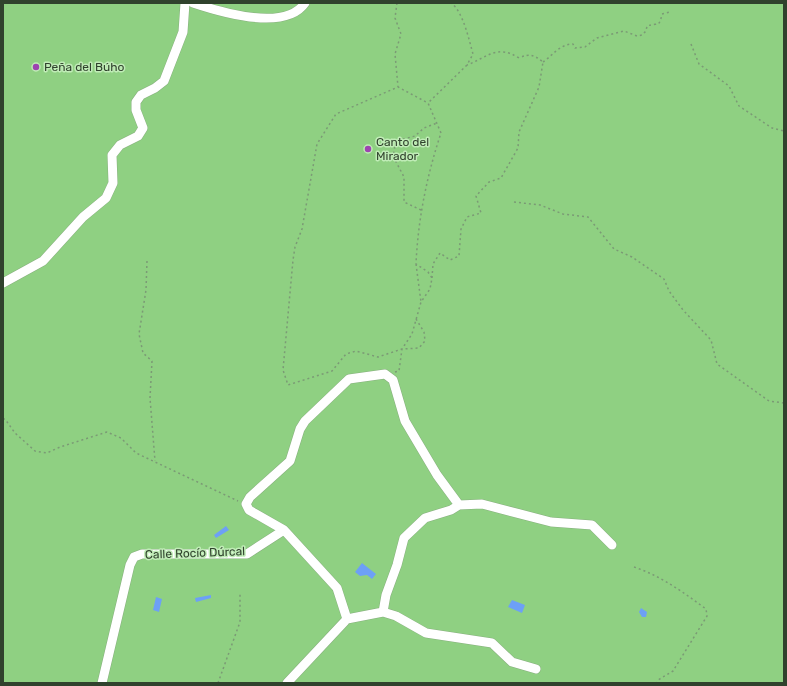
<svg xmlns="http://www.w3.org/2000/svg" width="787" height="686" viewBox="0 0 787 686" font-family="Rubik,sans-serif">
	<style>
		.green { fill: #8fd082 }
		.water { fill: #6da0f6 }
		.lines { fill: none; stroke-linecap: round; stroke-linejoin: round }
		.minor-casing { stroke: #87b07e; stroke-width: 10 }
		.path { stroke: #7b9a75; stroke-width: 1.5; stroke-dasharray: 2 3; stroke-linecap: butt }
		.minor { stroke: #fff; stroke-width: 9 }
		.poi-dot { fill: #9d44b0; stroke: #c0ecb7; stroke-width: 1.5 }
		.labels { text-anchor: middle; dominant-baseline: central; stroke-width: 3; stroke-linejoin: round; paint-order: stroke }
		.poi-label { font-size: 12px; fill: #30422d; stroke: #c0ecb7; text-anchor: start }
		.street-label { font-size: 12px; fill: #30422d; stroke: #c0ecb7 }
	</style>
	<rect width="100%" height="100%" fill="#c0ecb7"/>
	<path class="green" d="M3 3H784V683H3Z"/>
	<path class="water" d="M226 526 229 530 216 538 214 535Z
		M362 563 376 574 372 579 367 575 360 576 355 572Z
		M211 595V598L196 602 195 598Z
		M156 597 162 599 159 612 153 610Z
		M512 600 525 605 522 613 508 607Z
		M641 608 647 612 646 617H642L639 612Z"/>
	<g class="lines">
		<defs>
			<path id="minor" d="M193 3C220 12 285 32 305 3
				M3 283 43 261 83 217 106 198 113 183 112 155 120 145 138 136 143 128 136 110V102L141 95 155 88 164 81 183 32 185 3
				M383 612 386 595 397 565 404 538 425 518 451 510 459 505
				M347 619 383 612 396 616 426 633 492 643 512 662 536 669
				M102 683 130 565 134 557 142 554H247L284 530
				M287 683 347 619 337 588 284 530 249 510 246 504 250 497 290 461 300 429 305 421 349 379 385 374 393 380 405 421 437 475 459 505 482 504 551 522 592 525 612 545"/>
		</defs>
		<use href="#minor" class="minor-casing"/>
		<path class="path" d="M376 3H389
			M397 3 395 18 401 34 395 54 398 87
			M691 44 699 64 729 86 739 106 772 128 784 131
			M543 62C553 55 560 44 573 44L575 48 585 47 597 38 624 31 637 36 642 35 646 31 647 26C659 22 659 28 662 14L670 12
			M514 202 540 205 563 214 588 217 614 249 632 257 664 279 669 291 683 310 711 340 717 364 769 401 784 403
			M421 210 404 202V177L393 156 396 141 415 136 424 128 437 123
			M147 261 146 290 139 334 143 353 152 361 150 398 155 461
			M416 264 421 302
			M432 278 433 264 440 253 450 260 459 256 461 229 467 217 481 213 476 196 489 182 501 178 518 148 519 132 539 87 543 62C534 55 530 53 519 58 497 44 488 57 467 65
			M416 319 424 332 425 341 419 348 402 349 378 357 356 351 346 354 332 371 288 385 283 370 293 260 295 247 302 229 317 144 336 114 398 87 428 103
			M395 372 399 371 402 349 412 334 421 302 430 289 432 278 428 272 416 264C418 219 427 175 441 133L428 103 467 65 473 54C469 40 463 11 451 3
			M3 419H5L15 433 35 451 47 453 60 447 107 432 121 438 136 453 238 501
			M634 567C661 576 683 592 706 609L707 616 673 671 658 680 657 683
			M218 683 240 622V594"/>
		<use href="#minor" class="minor"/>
	</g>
	<g class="poi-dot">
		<circle cx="36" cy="67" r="4"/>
		<circle cx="368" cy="149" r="4"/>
	</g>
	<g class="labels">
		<g class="poi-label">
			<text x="44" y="67">Peña del Búho</text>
			<text x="376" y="142">Canto del<tspan x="376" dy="14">Mirador</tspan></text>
		</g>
		<g class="street-label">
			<text transform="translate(195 553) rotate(-2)">Calle Rocío Dúrcal</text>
		</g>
	</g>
	<rect width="787" height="686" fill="none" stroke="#30422d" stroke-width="8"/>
</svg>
